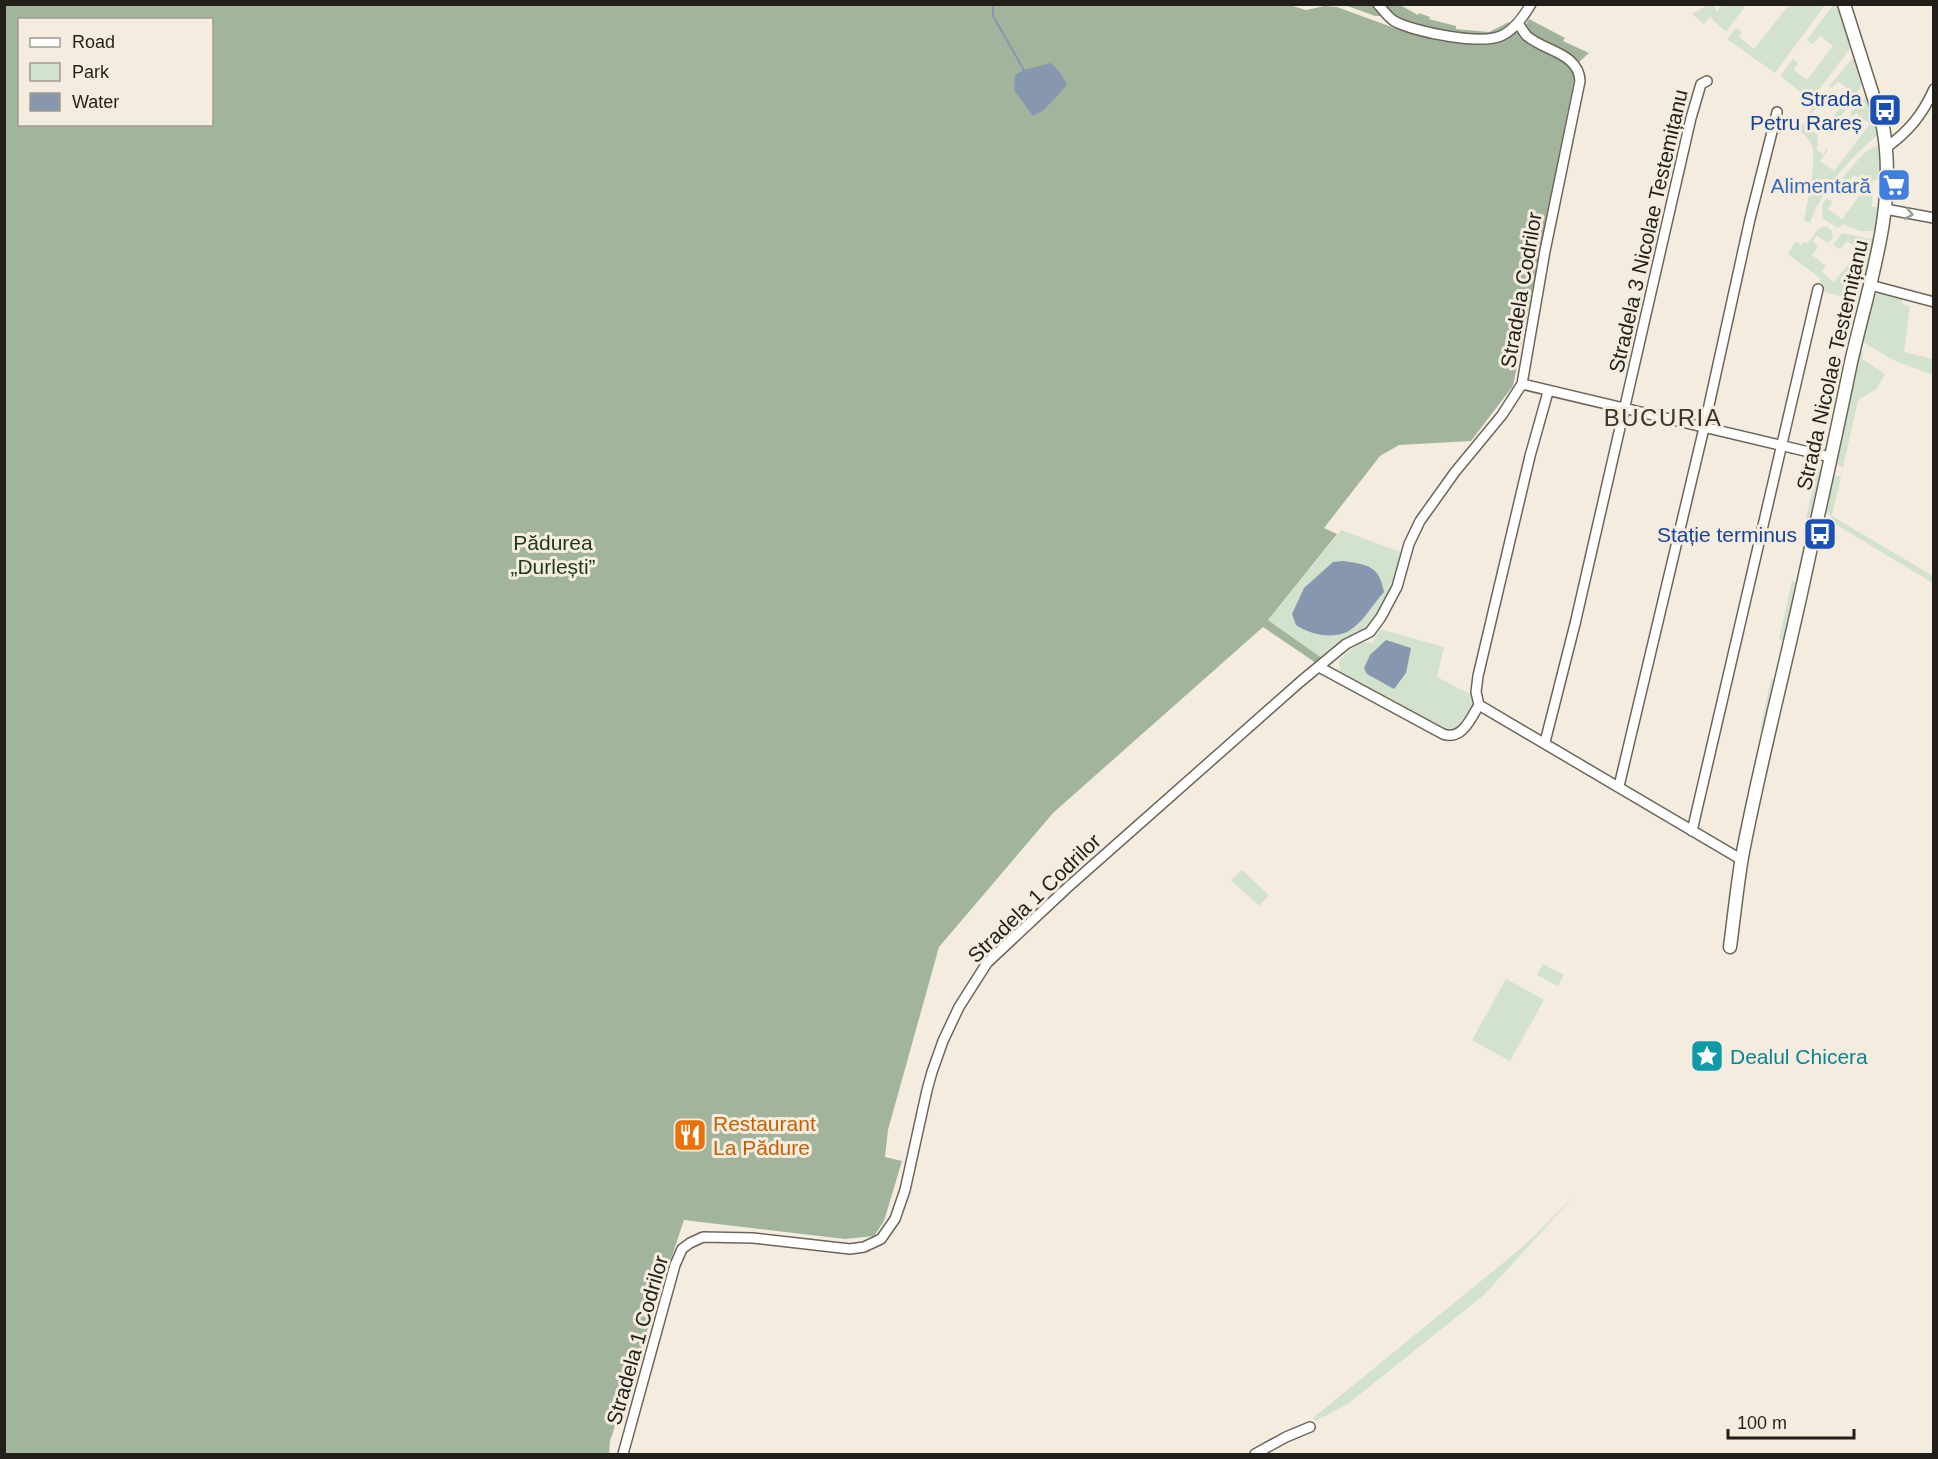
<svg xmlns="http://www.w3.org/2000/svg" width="1938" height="1459" viewBox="0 0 1938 1459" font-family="Helvetica,sans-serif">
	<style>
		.green { fill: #d2e2cd }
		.forest { fill: #a2b59c; fill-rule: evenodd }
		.water { fill: #8697af }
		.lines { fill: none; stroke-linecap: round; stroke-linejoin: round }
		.stream { stroke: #8697af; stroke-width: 2 }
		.minor-casing { stroke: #6c665a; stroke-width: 12 }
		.tertiary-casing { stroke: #6c665a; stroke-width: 15 }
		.minor { stroke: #fff; stroke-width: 9 }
		.tertiary { stroke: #fff; stroke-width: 12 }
		.oneway { stroke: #9c9a98 }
		.labels { text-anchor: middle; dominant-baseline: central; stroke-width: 6; stroke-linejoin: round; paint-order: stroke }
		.transit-label { font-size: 21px; fill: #164399; stroke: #f4eddf; text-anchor: end }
		.shop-label { font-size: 21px; fill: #366cbe; stroke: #f4eddf; text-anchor: end }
		.street-label { font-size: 21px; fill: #221f1a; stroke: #f4eddf }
		.park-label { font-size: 21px; fill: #1c3914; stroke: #f4eddf }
		.culture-label { font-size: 21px; fill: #0d838f; stroke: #f4eddf; text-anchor: start }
		.food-label { font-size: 21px; fill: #c56008; stroke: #f4eddf; text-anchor: start }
		.quarter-label { font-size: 24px; letter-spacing: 1.5px; fill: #3a342a; stroke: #f4eddf }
	</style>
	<rect width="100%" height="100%" fill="#f4eddf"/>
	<path class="green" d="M1708 5H1712L1717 11 1722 5H1746L1726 32 1710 17 1704 24 1692 14Z
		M1789 5H1825L1775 73 1727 39 1736 28 1742 32 1739 37 1754 49Z
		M1833 5H1838L1851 42 1849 50 1811 100 1780 76 1793 59 1798 63 1794 70 1807 80 1833 46 1820 36 1813 44 1807 40Z
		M1852 59 1857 61 1862 85 1835 126 1824 128 1822 132 1808 119 1807 116 1814 105 1817 107 1811 115 1825 126 1852 93 1838 81 1832 88 1829 86Z
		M1867 95 1879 134C1850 158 1823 187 1810 223L1804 220C1807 205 1818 156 1811 144 1807 135 1798 130 1791 124L1803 123 1818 135 1817 150 1823 154 1827 149 1828 150 1820 161 1834 171 1870 124 1856 113 1853 116 1850 114Z
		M1876 146 1880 147 1881 150 1880 180H1873L1872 207H1879L1877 231H1860L1843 224 1838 228 1823 219 1822 205 1827 198 1832 202 1828 209 1842 219 1867 185 1854 175 1847 183 1842 178 1865 152Z
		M1826 226 1832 231 1833 238 1828 243 1817 236 1813 241 1818 247 1812 255 1826 266 1822 272 1834 282 1859 251 1847 241 1840 249 1833 245 1842 233 1876 240 1860 301 1816 290 1821 279 1788 254 1795 242 1802 245 1803 242 1808 243 1818 229Z
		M1881 292 1901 297 1903 305 1910 306 1904 352 1933 359V375L1893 360 1863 342 1876 294Z
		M1863 351 1862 359 1885 374 1876 389 1858 400 1843 468 1835 463 1858 354Z
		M1818 467 1821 470 1807 533 1803 532Z
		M1836 476 1841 477 1832 516 1933 576V583L1830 521 1832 516 1825 512 1824 507 1830 478Z
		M1823 526 1838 536 1819 551Z
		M1341 530 1403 553 1389 592 1370 627 1362 632 1341 642 1321 658 1268 620Z
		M1792 581 1798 583 1784 641 1779 639Z
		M1380 629 1444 647 1437 677 1474 696 1472 706 1455 730 1449 731 1340 672 1339 661C1349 651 1358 639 1373 643Z
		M1771 679 1776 680 1765 731 1760 730Z
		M1242 870 1269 895 1259 906 1231 880Z
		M1543 964 1564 975 1558 986 1537 975Z
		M1506 979 1544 1000 1510 1061 1472 1040Z
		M1576 1194 1484 1295 1349 1403 1316 1421 1313 1418 1525 1245Z"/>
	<path class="forest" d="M1286 4 1306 10 1325 6 1337 7 1400 30 1446 42 1496 43 1518 32 1570 65 1575 75 1513 386 1471 441 1399 445 1380 456 1324 528 1337 534 1268 620 1323 659 1316 663 1263 627 1053 813 939 947 888 1130 885 1157 902 1161 884 1221 874 1236 845 1239 684 1220 610 1441 609 1454H5V5ZM20 20H212V124H20Z
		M1345 5H1374L1384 16H1375Z
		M1383 5H1400L1418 15 1419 13 1430 17 1429 19 1456 26V29L1489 32 1509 22 1511 25 1493 35H1460L1405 22 1393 15Z
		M1529 19 1565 38 1563 41 1589 53 1578 63 1527 33 1524 27Z"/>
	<path class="water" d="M1051 63 1061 74 1067 85 1044 110 1033 116 1014 90 1015 75 1024 70Z
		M1343 561C1368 565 1379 565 1384 592 1374 603 1365 619 1353 628 1337 641 1311 635 1296 625L1292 614 1304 588 1333 562Z
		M1386 640 1411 648 1406 673 1394 689 1367 674 1364 668 1370 655Z"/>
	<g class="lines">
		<path class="stream" d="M993 4V16L1024 70"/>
		<defs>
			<path id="minor" d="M1378 4C1383 10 1388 17 1394 21 1414 32 1483 46 1503 35 1515 29 1524 16 1531 4
				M1887 147C1909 131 1923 114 1934 89
				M1885 209 1934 218
				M1870 285 1934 302
				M1522 384 1830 457
				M1319 667 1443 734C1462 741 1471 718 1479 705L1476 692 1478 676 1530 456 1548 392
				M1479 705 1742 860
				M1545 742 1575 624 1691 118 1701 84 1707 81
				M1619 786 1704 428 1750 219 1777 112
				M1692 831 1818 289
				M623 1454 675 1265 682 1249 690 1243 703 1237 753 1238 850 1249 864 1247 881 1239 895 1219 905 1190 927 1090 932 1072 943 1041 959 1007 987 963 1067 888 1300 682 1346 644 1370 632 1381 617 1397 587 1409 544 1420 521 1455 472 1502 415 1522 384 1545 251 1580 81C1579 53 1544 51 1527 36 1523 32 1521 27 1518 23
				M1255 1454 1286 1437 1310 1427"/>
			<path id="tertiary" d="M1730 947C1734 917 1737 887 1742 857 1760 762 1785 669 1805 575 1820 506 1836 436 1850 367 1867 288 1898 209 1883 127L1844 4"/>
		</defs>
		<use href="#minor" class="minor-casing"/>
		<use href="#tertiary" class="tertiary-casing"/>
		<use href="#minor" class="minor"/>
		<use href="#tertiary" class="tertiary"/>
	</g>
	<defs><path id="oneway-chevron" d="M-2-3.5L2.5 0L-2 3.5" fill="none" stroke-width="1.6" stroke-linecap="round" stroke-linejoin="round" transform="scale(1.5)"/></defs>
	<use class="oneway" href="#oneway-chevron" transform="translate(1909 214) rotate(10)"/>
	<defs>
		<symbol id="bus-square" viewBox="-11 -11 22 22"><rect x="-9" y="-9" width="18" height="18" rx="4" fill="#1a4fb4" stroke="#f4eddf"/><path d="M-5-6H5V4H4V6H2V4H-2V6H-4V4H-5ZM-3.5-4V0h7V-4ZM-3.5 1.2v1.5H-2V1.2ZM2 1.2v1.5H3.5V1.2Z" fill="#fff"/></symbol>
		<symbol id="supermarket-square" viewBox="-11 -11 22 22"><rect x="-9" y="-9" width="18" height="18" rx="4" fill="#3f7fe0" stroke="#f4eddf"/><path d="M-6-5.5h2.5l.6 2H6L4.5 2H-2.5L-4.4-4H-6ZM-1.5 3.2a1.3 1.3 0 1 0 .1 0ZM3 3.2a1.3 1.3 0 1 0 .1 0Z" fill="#fff"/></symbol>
		<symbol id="sight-square" viewBox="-11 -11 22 22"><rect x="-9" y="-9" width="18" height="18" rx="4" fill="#0f9aa8" stroke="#f4eddf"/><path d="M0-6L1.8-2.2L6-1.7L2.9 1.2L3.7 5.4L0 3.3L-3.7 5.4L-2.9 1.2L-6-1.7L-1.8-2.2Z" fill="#fff"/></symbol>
		<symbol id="restaurant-square" viewBox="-11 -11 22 22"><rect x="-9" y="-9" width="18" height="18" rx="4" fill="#e8710a" stroke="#f4eddf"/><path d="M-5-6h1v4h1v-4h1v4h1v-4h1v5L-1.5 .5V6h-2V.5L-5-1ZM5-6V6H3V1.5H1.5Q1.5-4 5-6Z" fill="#fff"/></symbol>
	</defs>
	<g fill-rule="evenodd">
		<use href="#bus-square" x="1866" y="91" width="38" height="38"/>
		<use href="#supermarket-square" x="1875" y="166" width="38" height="38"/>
		<use href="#bus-square" x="1801" y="515" width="38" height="38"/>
		<use href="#sight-square" x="1688" y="1037" width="38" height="38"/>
		<use href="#restaurant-square" x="671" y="1116" width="38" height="38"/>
	</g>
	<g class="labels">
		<g class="transit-label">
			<text x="1862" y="98">Strada<tspan x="1862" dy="24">Petru Rareș</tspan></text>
			<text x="1797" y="534">Stație terminus</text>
		</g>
		<g class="shop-label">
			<text x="1871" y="185">Alimentară</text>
		</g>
		<g class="street-label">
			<text transform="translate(1648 231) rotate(-77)">Stradela 3 Nicolae Testemițanu</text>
			<text transform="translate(1521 290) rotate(-80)">Stradela Codrilor</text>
			<text transform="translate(1832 365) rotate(-77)">Strada Nicolae Testemițanu</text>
			<text transform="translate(1034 898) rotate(-44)">Stradela 1 Codrilor</text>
			<text transform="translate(637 1340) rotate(-74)">Stradela 1 Codrilor</text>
		</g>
		<g class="park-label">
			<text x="553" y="542">Pădurea<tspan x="553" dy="24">„Durlești”</tspan></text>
		</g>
		<g class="culture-label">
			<text x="1730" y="1056">Dealul Chicera</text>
		</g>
		<g class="food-label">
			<text x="713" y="1123">Restaurant<tspan x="713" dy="24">La Pădure</tspan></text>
		</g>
		<g class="quarter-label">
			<text x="1663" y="417">BUCURIA</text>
		</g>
	</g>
	<rect width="1938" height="1459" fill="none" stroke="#221f1a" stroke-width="12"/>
	<rect x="18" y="18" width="195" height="108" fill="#f4eddf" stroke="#a09b90" stroke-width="1.5"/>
	<rect x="30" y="38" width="30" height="9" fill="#ffffff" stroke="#a09b90" stroke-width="1.5"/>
	<text x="72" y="48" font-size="18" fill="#221f1a">Road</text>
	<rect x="30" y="63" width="30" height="18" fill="#d2e2cd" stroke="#a09b90" stroke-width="1.5"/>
	<text x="72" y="78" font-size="18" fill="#221f1a">Park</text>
	<rect x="30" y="93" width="30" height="18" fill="#8697af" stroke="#a09b90" stroke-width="1.5"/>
	<text x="72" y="108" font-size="18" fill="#221f1a">Water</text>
	<path d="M1728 1429v9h126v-9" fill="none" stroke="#221f1a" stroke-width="3"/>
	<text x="1737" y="1429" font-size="18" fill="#221f1a" stroke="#f4eddf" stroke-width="4.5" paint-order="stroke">100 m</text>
</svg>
